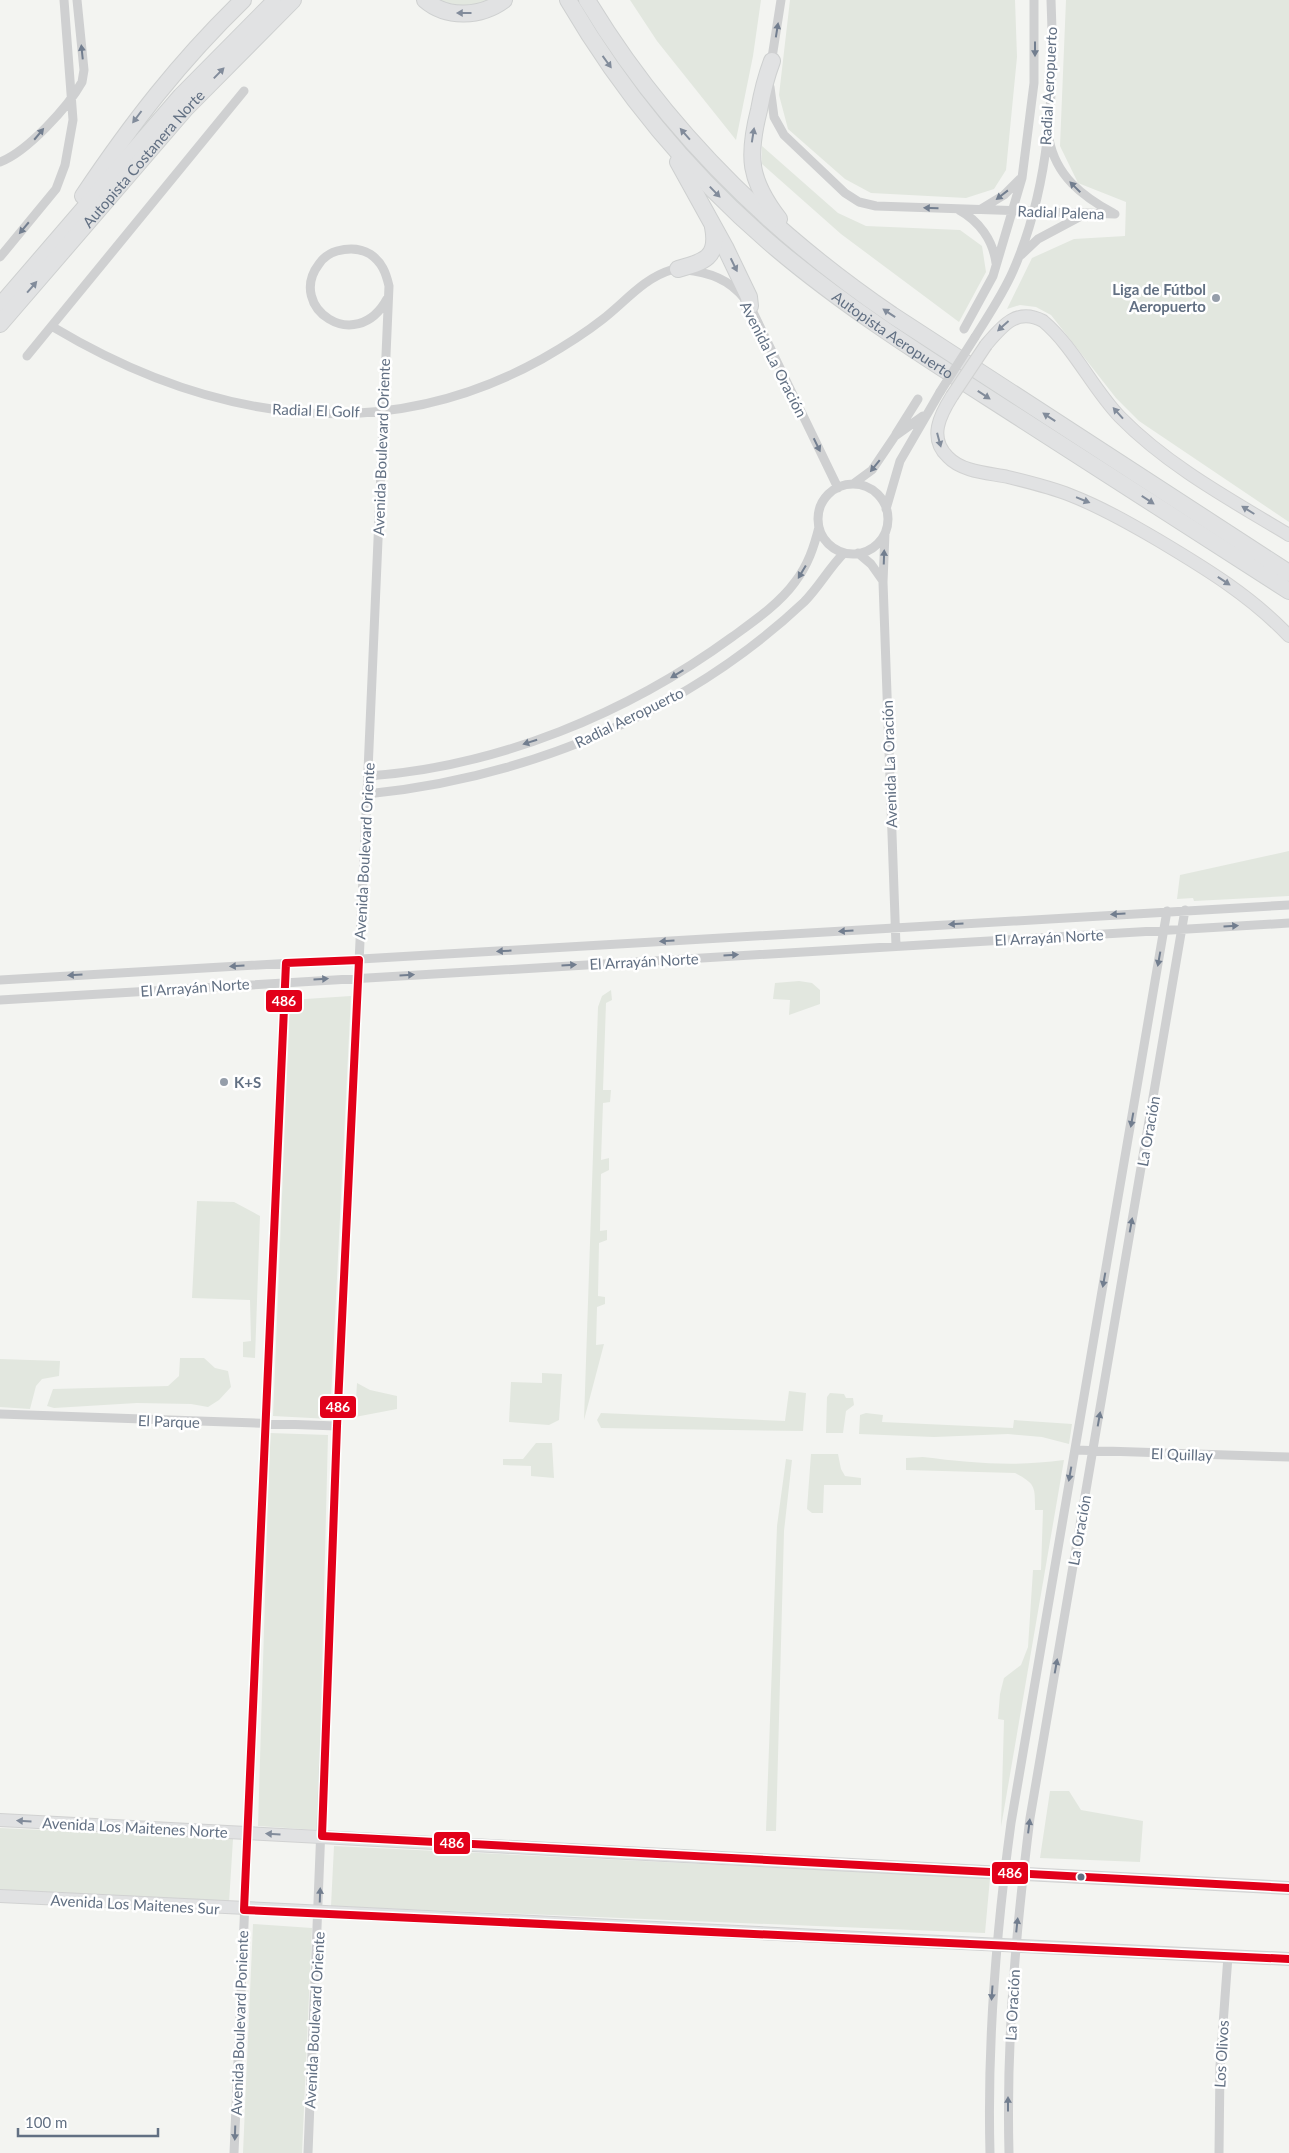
<svg xmlns="http://www.w3.org/2000/svg" width="1289" height="2153" viewBox="0 0 1289 2153" font-family="Lato,sans-serif">
	<style>
		.green { fill: #e2e7df }
		.lines { fill: none; stroke-linecap: round; stroke-linejoin: round }
		.secondary-casing { stroke: #d1d2d2; stroke-width: 14 }
		.highway-casing { stroke: #ced0d0; stroke-width: 18 }
		.street { stroke: #cfd0d1; stroke-width: 9 }
		.secondary { stroke: #e1e2e3; stroke-width: 12 }
		.highway { stroke: #e1e2e3; stroke-width: 16 }
		.secondary-bridge-casing { stroke: #d1d2d2; stroke-width: 14; stroke-linecap: butt }
		.street-bridge { stroke: #cfd0d1; stroke-width: 9 }
		.secondary-bridge { stroke: #e1e2e3; stroke-width: 12 }
		.bus-1-casing { stroke: #fff; stroke-width: 11 }
		.bus-1 { stroke: #e2001a; stroke-width: 8 }
		.oneway { fill: #828c9b }
		.oneway2 { fill: #727e8f }
		.poi-dot { fill: #959eaa; stroke: #fff; stroke-width: 2 }
		.bus-dot { fill: #627083; stroke: #fff; stroke-width: 2 }
		.labels { text-anchor: middle; dominant-baseline: central; stroke-width: 5; stroke-linejoin: round; paint-order: stroke }
		.street-label { font-size: 15px; fill: #627083; stroke: #fff }
		.poi-label { font-size: 15px; font-weight: bold; fill: #627083; stroke: #fff; text-anchor: end }
		.line-badge { stroke: #fff; stroke-width: 2 }
		.badge-label { font-size: 14px; text-anchor: middle; font-weight: bold; fill: #fff }
	</style>
	<rect width="100%" height="100%" fill="#f3f4f1"/>
	<path class="green" d="M433 0H499L471 11Z
		M630 0H761L753 56 736 140 657 41Z
		M790 0H1015L1017 57 1006 170 994 189 966 198 871 193 845 179 788 129 779 95Z
		M1066 0H1289V522L1139 421 1116 398 1051 315 1036 307 1020 305 1007 309 1032 258 1074 239 1125 236 1126 202 1078 183 1060 146Z
		M762 146 838 213 866 226 960 230 982 246 986 272 959 322 841 234 762 164Z
		M1289 851V896L1194 901 1193 898 1177 899 1180 875Z
		M799 981 812 983 820 990V1004L789 1015 790 1000 773 999 775 983Z
		M611 990 612 1000 606 1003 603 1090H611L610 1102 603 1103 601 1160 609 1158V1170L601 1174 600 1231 607 1230V1240L599 1243 598 1296 605 1297V1304L597 1307 596 1345 604 1344 584 1420 598 1007 602 996Z
		M351 996 330 1419 273 1416 290 1000Z
		M197 1201 234 1202 260 1216 255 1358 243 1357V1342L251 1341 250 1300 192 1298Z
		M180 1358H204L215 1368 228 1371 231 1387 219 1400 208 1407 191 1404 137 1403 54 1408 47 1406 53 1389 168 1386 179 1376Z
		M0 1359 60 1361 59 1376 42 1379 36 1386 30 1409 0 1407Z
		M542 1373 562 1374 559 1420 549 1425 509 1422 511 1382 542 1383Z
		M357 1383 370 1390 397 1396V1409L355 1417Z
		M789 1391 806 1393 803 1431 601 1428 597 1420 601 1413 785 1421Z
		M830 1393 844 1394 846 1398H853L854 1405 846 1411 843 1433H826L827 1397Z
		M866 1413 883 1415 882 1422 1013 1428 1014 1420 1072 1424 1069 1444 1042 1437 1008 1434 934 1437 859 1434 860 1415Z
		M270 1433 328 1435 318 1830 258 1826Z
		M536 1443H552L554 1478 531 1476V1466L503 1465V1459H523Z
		M811 1454H838L841 1469 845 1476 861 1478V1485H824L823 1513H812L807 1509Z
		M923 1457C973 1463 1013 1467 1064 1460L1001 1827 1004 1720 998 1719 1000 1694 1004 1678 1021 1665 1028 1647 1033 1570H1041L1043 1510H1035C1035 1487 1036 1484 1015 1473L906 1470V1458Z
		M786 1459 792 1460 784 1531 776 1831H766L777 1526Z
		M1050 1791H1069L1081 1810 1143 1821 1140 1862 1040 1858Z
		M0 1828 233 1839 229 1903 0 1891Z
		M334 1846 990 1878 985 1933 331 1906Z
		M253 1924 312 1928 302 2153H243Z"/>
	<g class="lines">
		<defs>
			<path id="secondary" d="M986 345C1002 326 1017 307 1043 321 1074 347 1092 388 1120 417 1168 466 1231 500 1289 535
				M952 396C940 415 928 438 948 457 962 472 989 473 1008 477 1029 482 1050 487 1070 495 1101 507 1129 523 1158 540 1205 568 1251 596 1289 636
				M0 1820 1289 1888
				M0 1896 1289 1959"/>
			<g id="highway">
				<path d="M425 0C447 19 481 17 504 0"/>
				<path id="s1" d="M568 0C623 94 694 179 777 249 854 314 941 367 1026 422 1114 478 1201 535 1289 591"/>
				<path d="M587 0C664 128 769 231 892 315L1289 573"/>
				<path d="M772 61C766 77 762 93 759 110 747 157 749 180 779 219"/>
				<path d="M678 162 725 247 749 297 750 306"/>
				<path d="M83 196C132 123 180 61 243 0"/>
				<path d="M678 269C704 262 719 258 713 227"/>
				<path d="M0 306 181 96 276 0"/>
				<path id="s2" d="M0 324 186 108 293 0"/>
			</g>
		</defs>
		<use href="#secondary" class="secondary-casing"/>
		<use href="#highway" class="highway-casing"/>
		<path class="street" d="M771 64 781 0
			M770 87 774 117 784 135 845 193 859 202 876 206 1115 214
			M1049 139C1056 176 1082 196 1113 213
			M0 162C27 152 68 107 82 82L84 70 77 0
			M981 209 1004 195 1020 179
			M959 210C979 221 993 240 996 263
			M1021 255 1038 239 1083 215
			M0 257 56 189 65 165 73 120 64 0
			M53 327C207 419 378 450 542 359 563 347 584 334 603 319 625 302 644 278 671 270 679 268 686 270 694 271 719 275 736 285 750 306L838 488
			M964 329 993 276 1022 178 1034 83V0
			M975 337C988 316 1003 294 1013 271 1050 187 1055 90 1051 0
			M27 356 244 91
			M896 434 918 399
			M853 484 872 470 895 436 923 416
			M818 519a35 35 0 1 1 70 0a35 35 0 1 1-70 0Z
			M886 509 900 461 940 392
			M885 533 883 582 896 946
			M858 553 871 564 883 581
			M368 776C498 767 628 713 732 637 754 621 779 604 795 582 808 565 814 547 819 527
			M367 794C527 778 686 713 804 602 819 587 829 568 844 553
			M0 980 1289 905
			M0 1000 1289 923
			M0 1414 337 1426
			M1075 1450 1289 1457
			M234 2153 286 963
			M308 2153 337 1426 367 794 389 286C386 273 382 262 370 254 360 248 348 248 337 251 330 253 323 258 319 264 286 307 356 356 387 299
			M990 2153C987 2042 996 1933 1011 1823L1167 911
			M1009 2153C1006 2040 1016 1930 1030 1818L1185 910
			M1219 2153 1220 2066 1228 1956"/>
		<use href="#secondary" class="secondary"/>
		<use href="#highway" class="highway"/>
		<defs>
			<path id="secondary-bridge" d="M952 396 986 345"/>
		</defs>
		<use href="#secondary-bridge" class="secondary-bridge-casing"/>
		<path class="street-bridge" d="M940 392 975 337"/>
		<use href="#secondary-bridge" class="secondary-bridge"/>
		<defs>
			<path id="bus-1" d="M1289 1888 322 1836 337 1426 359 960 286 963 244 1910 1289 1959"/>
		</defs>
		<use href="#bus-1" class="bus-1-casing"/>
		<use href="#bus-1" class="bus-1"/>
	</g>
	<defs><path id="oneway-solid" d="M-6-.8H1V-3.2L6.5 0L1 3.2V.8H-6Z" transform="scale(1.25)"/></defs>
	<g class="oneway">
		<use href="#oneway-solid" transform="translate(464 13) rotate(180)"/>
		<use href="#oneway-solid" transform="translate(607 62) rotate(54)"/>
		<use href="#oneway-solid" transform="translate(219 73) rotate(-46)"/>
		<use href="#oneway-solid" transform="translate(137 117) rotate(127)"/>
		<use href="#oneway-solid" transform="translate(685 134) rotate(-131)"/>
		<use href="#oneway-solid" transform="translate(753 135) rotate(-81)"/>
		<use href="#oneway-solid" transform="translate(715 192) rotate(46)"/>
		<use href="#oneway-solid" transform="translate(734 265) rotate(64)"/>
		<use href="#oneway-solid" transform="translate(32 287) rotate(-49)"/>
		<use href="#oneway-solid" transform="translate(889 313) rotate(-146)"/>
		<use href="#oneway-solid" transform="translate(1003 326) rotate(138)"/>
		<use href="#oneway-solid" transform="translate(984 395) rotate(33)"/>
		<use href="#oneway-solid" transform="translate(1118 413) rotate(-132)"/>
		<use href="#oneway-solid" transform="translate(1049 417) rotate(-147)"/>
		<use href="#oneway-solid" transform="translate(939 440) rotate(75)"/>
		<use href="#oneway-solid" transform="translate(1083 500) rotate(22)"/>
		<use href="#oneway-solid" transform="translate(1148 500) rotate(33)"/>
		<use href="#oneway-solid" transform="translate(1248 510) rotate(-148)"/>
		<use href="#oneway-solid" transform="translate(1224 581) rotate(34)"/>
		<use href="#oneway-solid" transform="translate(24 1821) rotate(-177)"/>
		<use href="#oneway-solid" transform="translate(273 1834) rotate(-177)"/>
	</g>
	<g class="oneway2">
		<use href="#oneway-solid" transform="translate(777 30) rotate(-81)"/>
		<use href="#oneway-solid" transform="translate(1035 49) rotate(90)"/>
		<use href="#oneway-solid" transform="translate(82 52) rotate(-96)"/>
		<use href="#oneway-solid" transform="translate(39 134) rotate(-50)"/>
		<use href="#oneway-solid" transform="translate(1075 187) rotate(-135)"/>
		<use href="#oneway-solid" transform="translate(1002 195) rotate(142)"/>
		<use href="#oneway-solid" transform="translate(931 208) rotate(-178)"/>
		<use href="#oneway-solid" transform="translate(24 228) rotate(130)"/>
		<use href="#oneway-solid" transform="translate(817 445) rotate(64)"/>
		<use href="#oneway-solid" transform="translate(875 466) rotate(129)"/>
		<use href="#oneway-solid" transform="translate(884 557) rotate(-88)"/>
		<use href="#oneway-solid" transform="translate(802 572) rotate(121)"/>
		<use href="#oneway-solid" transform="translate(677 674) rotate(149)"/>
		<use href="#oneway-solid" transform="translate(530 742) rotate(162)"/>
		<use href="#oneway-solid" transform="translate(1118 914) rotate(177)"/>
		<use href="#oneway-solid" transform="translate(956 924) rotate(177)"/>
		<use href="#oneway-solid" transform="translate(1231 926) rotate(-4)"/>
		<use href="#oneway-solid" transform="translate(846 931) rotate(177)"/>
		<use href="#oneway-solid" transform="translate(667 941) rotate(177)"/>
		<use href="#oneway-solid" transform="translate(504 951) rotate(177)"/>
		<use href="#oneway-solid" transform="translate(731 955) rotate(-3)"/>
		<use href="#oneway-solid" transform="translate(1159 959) rotate(100)"/>
		<use href="#oneway-solid" transform="translate(569 965) rotate(-3)"/>
		<use href="#oneway-solid" transform="translate(237 966) rotate(177)"/>
		<use href="#oneway-solid" transform="translate(75 975) rotate(177)"/>
		<use href="#oneway-solid" transform="translate(407 975) rotate(-3)"/>
		<use href="#oneway-solid" transform="translate(321 979) rotate(-3)"/>
		<use href="#oneway-solid" transform="translate(1132 1120) rotate(100)"/>
		<use href="#oneway-solid" transform="translate(1131 1225) rotate(-80)"/>
		<use href="#oneway-solid" transform="translate(1104 1280) rotate(100)"/>
		<use href="#oneway-solid" transform="translate(1099 1419) rotate(-80)"/>
		<use href="#oneway-solid" transform="translate(1070 1474) rotate(100)"/>
		<use href="#oneway-solid" transform="translate(1056 1666) rotate(-80)"/>
		<use href="#oneway-solid" transform="translate(1029 1826) rotate(-83)"/>
		<use href="#oneway-solid" transform="translate(320 1895) rotate(-88)"/>
		<use href="#oneway-solid" transform="translate(1017 1925) rotate(-84)"/>
		<use href="#oneway-solid" transform="translate(992 1993) rotate(94)"/>
		<use href="#oneway-solid" transform="translate(1008 2104) rotate(-90)"/>
		<use href="#oneway-solid" transform="translate(235 2133) rotate(92)"/>
	</g>
	<g class="poi-dot">
		<circle cx="1216" cy="298" r="5"/>
		<circle cx="224" cy="1082" r="5"/>
	</g>
	<circle class="bus-dot" cx="1081" cy="1877" r="4.5"/>
	<g class="labels">
		<g class="street-label">
			<text transform="translate(1048 86) rotate(-87)">Radial Aeropuerto</text>
			<text stroke="none"><textPath href="#s2" startOffset="219">Autopista Costanera Norte</textPath></text>
			<text transform="translate(1061 212) rotate(2)">Radial Palena</text>
			<text stroke="none"><textPath href="#s1" startOffset="471">Autopista Aeropuerto</textPath></text>
			<text transform="translate(774 359) rotate(63)">Avenida La Oración</text>
			<text transform="translate(316 410) rotate(2)">Radial El Golf</text>
			<text transform="translate(381 447) rotate(-88)">Avenida Boulevard Oriente</text>
			<text transform="translate(629 717) rotate(-26)">Radial Aeropuerto</text>
			<text transform="translate(889 764) rotate(-92)">Avenida La Oración</text>
			<text transform="translate(364 851) rotate(-87)">Avenida Boulevard Oriente</text>
			<text transform="translate(1049 937) rotate(-3)">El Arrayán Norte</text>
			<text transform="translate(644 961) rotate(-3)">El Arrayán Norte</text>
			<text transform="translate(195 987) rotate(-4)">El Arrayán Norte</text>
			<text transform="translate(1148 1131) rotate(-80)">La Oración</text>
			<text transform="translate(169 1421) rotate(2)">El Parque</text>
			<text transform="translate(1182 1454) rotate(2)">El Quillay</text>
			<text transform="translate(1079 1530) rotate(-80)">La Oración</text>
			<text transform="translate(135 1827) rotate(3)">Avenida Los Maitenes Norte</text>
			<text transform="translate(135 1904) rotate(3)">Avenida Los Maitenes Sur</text>
			<text transform="translate(1012 2005) rotate(-87)">La Oración</text>
			<text transform="translate(314 2020) rotate(-87)">Avenida Boulevard Oriente</text>
			<text transform="translate(239 2023) rotate(-88)">Avenida Boulevard Poniente</text>
			<text transform="translate(1221 2054) rotate(-87)">Los Olivos</text>
		</g>
		<g class="poi-label">
			<text x="1206" y="289">Liga de Fútbol<tspan x="1206" dy="17">Aeropuerto</tspan></text>
			<text x="234" y="1082" text-anchor="start">K+S</text>
		</g>
	</g>
	<g class="line-badge">
		<rect x="265" y="989" width="38" height="24" rx="5" fill="#e2001a"/>
		<rect x="319" y="1395" width="38" height="24" rx="5" fill="#e2001a"/>
		<rect x="433" y="1831" width="38" height="24" rx="5" fill="#e2001a"/>
		<rect x="991" y="1861" width="38" height="24" rx="5" fill="#e2001a"/>
	</g>
	<g class="badge-label">
		<text x="284" y="1006">486</text>
		<text x="338" y="1412">486</text>
		<text x="452" y="1848">486</text>
		<text x="1010" y="1878">486</text>
	</g>
	<path d="M18 2128v8h140v-8" fill="none" stroke="#627083" stroke-width="2.5"/>
	<text x="25" y="2128" font-size="15" fill="#627083" stroke="#ffffff" stroke-width="4" paint-order="stroke">100 m</text>
</svg>
